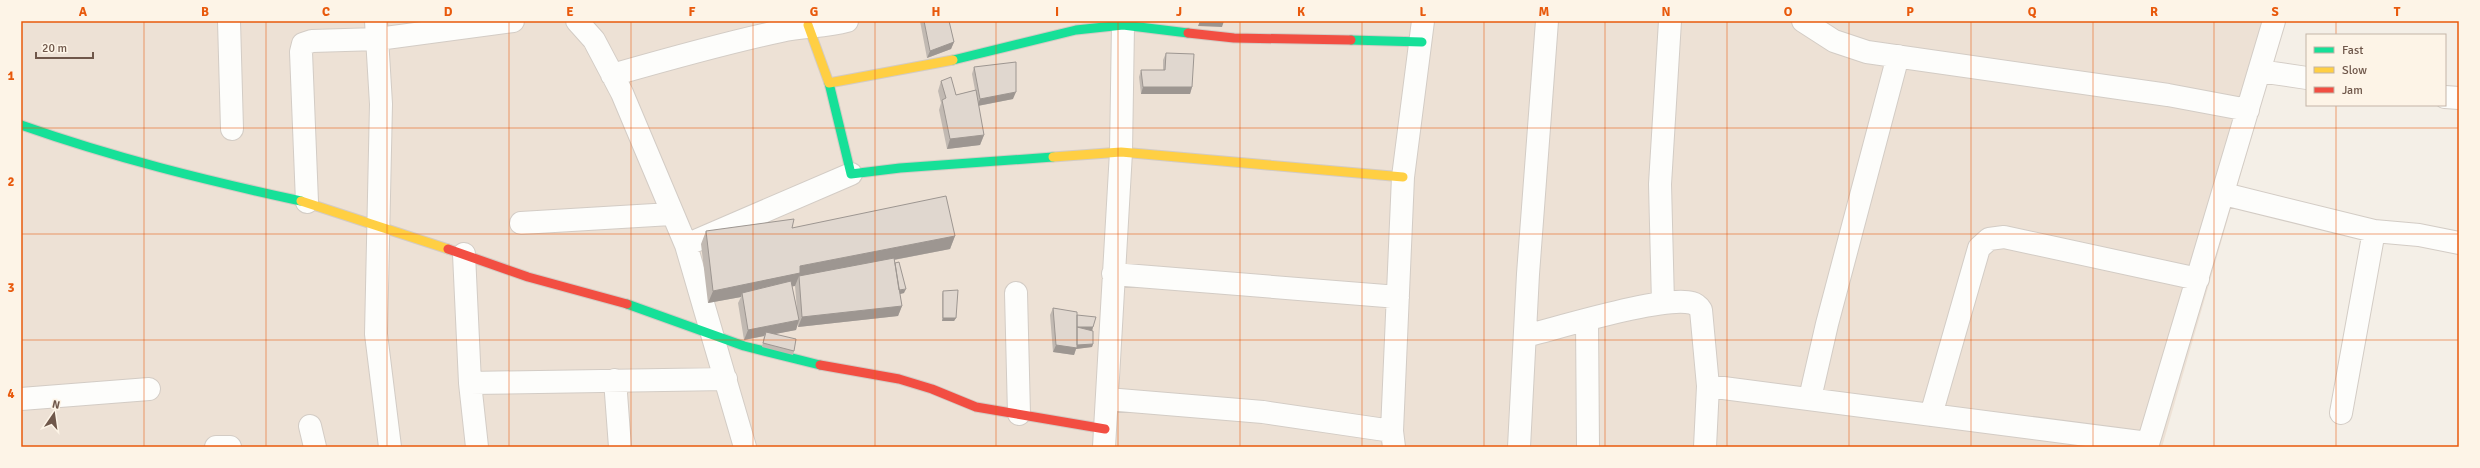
<svg xmlns="http://www.w3.org/2000/svg" width="2480" height="468" viewBox="0 0 2480 468" font-family="Signika,sans-serif">
	<style>
		.residential { fill: #ede1d5 }
		.lines { fill: none; stroke-linecap: round; stroke-linejoin: round }
		.street-casing { stroke: #d3ccc5; stroke-width: 24 }
		.fast-casing { stroke: #d3cbc4; stroke-width: 11 }
		.slow-casing { stroke: #d3cbc4; stroke-width: 11 }
		.jam-casing { stroke: #d3cbc4; stroke-width: 11 }
		.street { stroke: #fdfdfb; stroke-width: 22 }
		.fast { stroke: #16e098; stroke-width: 9 }
		.slow { stroke: #ffcf43; stroke-width: 9 }
		.jam { stroke: #f24e42; stroke-width: 9 }
		.wall { fill: #c1b9b2; fill-rule: evenodd }
		.shaded-wall { fill: #9d9691 }
		.building { fill: #e0d7cf; stroke: #9d9691 }
		.grid { fill: none; stroke: #e8590c; stroke-width: 1; stroke-opacity: 0.55 }
		.neatline { fill: none; stroke: #e8590c; stroke-width: 1.5 }
		.grid-label { font-size: 13px; text-anchor: middle; font-weight: bold; fill: #e8590c }
	</style>
	<rect width="100%" height="100%" fill="#f4efe7"/>
	<path class="residential" d="M21 21H2285L2162 447H21Z"/>
	<g class="lines">
		<defs>
			<path id="street" d="M229 21 232 129
				M376 21 381 104 376 334 390 447
				M577 21 594 40 622 93 686 245 745 447
				M1803 21 1834 41 1867 52 2168 95 2248 110
				M2259 71 2307 78
				M612 75C668 59 724 43 781 31 803 26 825 27 847 21
				M2445 97 2459 98
				M2224 194 2374 231 2419 235 2459 243
				M307 202 301 52 303 44 312 41 378 39 513 21
				M521 223 671 214
				M686 245 851 174
				M464 254 470 383 477 447
				M1113 274 1398 297
				M1016 293 1019 414
				M1663 303 1660 184 1670 21
				M1587 321 1588 447
				M1525 336C1558 328 1664 295 1692 303 1696 304 1699 307 1701 310L1708 386 1705 447
				M615 380 620 447
				M470 383 726 379
				M1708 386 2148 443
				M1810 398 1827 324 1898 56
				M21 399 149 389
				M1107 399 1263 412 1392 431
				M2341 413 2374 231
				M1931 415 1979 248 1989 239 2004 237 2198 279
				M310 426 315 447
				M216 447H230
				M1104 447 1121 152 1123 25
				M1394 447 1392 431 1403 177 1423 21
				M1519 447 1528 274 1547 21
				M2147 447 2274 21"/>
			<path id="fast" d="M1351 40 1422 42
				M953 60 1076 30 1123 25 1188 33
				M829 83 851 174 900 168 1053 157
				M21 125C115 158 204 180 301 201
				M627 304 744 346 820 365"/>
			<path id="slow" d="M808 25 829 83 953 60
				M1053 157 1121 152 1403 177
				M301 201 448 249"/>
			<path id="jam" d="M1188 33 1234 38 1351 40
				M448 249 528 277 627 304
				M820 365 899 379 932 389 976 407 1105 429"/>
		</defs>
		<use href="#street" class="street-casing"/>
		<use href="#fast" class="fast-casing"/>
		<use href="#slow" class="slow-casing"/>
		<use href="#jam" class="jam-casing"/>
		<use href="#street" class="street"/>
		<use href="#fast" class="fast"/>
		<use href="#slow" class="slow"/>
		<use href="#jam" class="jam"/>
	</g>
	<path class="wall" d="M920 21H949L954 42 951 49 927 58Z
		M1166 53 1192 87 1190 94H1141L1139 77 1141 70H1163V60Z
		M974 67 1013 99 978 106 984 135 980 145 947 149 939 110 941 103 938 91 941 81 956 95 975 90 972 74Z
		M792 228 955 236 950 249 894 260 904 293 900 294 902 306 898 316 798 327V323L796 330 774 334 794 351 793 355 762 347 764 336 744 340 738 303 741 297 708 303 701 244 706 231ZM792 286H795L797 309Z
		M943 291 956 318 954 321H942V294Z
		M1053 308 1077 315 1093 327 1092 331 1093 344 1092 347 1076 349 1074 355 1053 352 1050 315Z"/>
	<path class="shaded-wall" d="M1200 21H1224L1222 27 1198 26Z
		M954 42 951 49 927 58 930 51Z
		M1143 87H1192L1190 94H1141Z
		M1016 92 1013 99 977 106 980 99Z
		M984 135 980 145 947 149 950 139Z
		M955 236 950 249 799 278V276L795 286 743 296 742 293 741 297 708 303 713 291 800 266Z
		M906 289 904 293 896 295 897 291Z
		M902 306 898 316 798 327 802 317Z
		M943 318H956L954 321H942Z
		M799 320 796 330 765 336 766 332 764 336 744 340 748 330Z
		M1077 327H1093L1092 331Z
		M1093 344 1092 347 1076 349 1074 355 1053 352 1056 345H1076Z"/>
	<path class="building" d="M924 21H949L954 42 930 51Z
		M1166 53 1194 54 1192 87H1143L1141 70H1165Z
		M1016 62V92L980 99 974 67Z
		M951 77 956 95 976 90 984 135 950 139 942 100 946 98 941 81Z
		M946 196 955 236 800 266V273L713 291 706 231 794 219 792 228Z
		M894 258 902 306 802 317 799 276Z
		M899 262 906 289 899 290 895 263Z
		M791 281 799 320 748 330 742 293Z
		M958 290 956 318H943V291Z
		M1053 308 1077 312V348L1056 345Z
		M1077 315 1096 317 1093 327H1077L1093 331V344L1077 345Z
		M766 332 796 339 794 351 763 343Z"/>
	<path class="grid" d="M144 21V447M266 21V447M387 21V447M509 21V447M631 21V447M753 21V447M875 21V447M996 21V447M1118 21V447M1240 21V447M1362 21V447M1484 21V447M1605 21V447M1727 21V447M1849 21V447M1971 21V447M2093 21V447M2214 21V447M2336 21V35M2336 105V447M21 128H2459M21 234H2459M21 340H2459"/>
	<rect width="2480" height="468" fill="none" stroke="#fdf4e7" stroke-width="44"/>
	<rect x="2306" y="34" width="140" height="72" fill="#fdf4e7" stroke="#c4b5a8"/>
	<rect x="2314" y="47" width="20" height="6" fill="#16e098" stroke="#c4b5a8"/>
	<text x="2342" y="54" font-size="12" fill="#6f574a">Fast</text>
	<rect x="2314" y="67" width="20" height="6" fill="#ffcf43" stroke="#c4b5a8"/>
	<text x="2342" y="74" font-size="12" fill="#6f574a">Slow</text>
	<rect x="2314" y="87" width="20" height="6" fill="#f24e42" stroke="#c4b5a8"/>
	<text x="2342" y="94" font-size="12" fill="#6f574a">Jam</text>
	<g transform="translate(54 414) rotate(13)" stroke="#fdf4e7" stroke-width="3" paint-order="stroke">
	<path d="M0-3L7 15L0 10L-7 15Z" fill="#6f574a"/>
	<text y="-6" font-size="11" font-weight="bold" text-anchor="middle" fill="#6f574a">N</text>
	</g>
	<path d="M36 52v6h57v-6" fill="none" stroke="#6f574a" stroke-width="2"/>
	<text x="42" y="52" font-size="12" fill="#6f574a" stroke="#fdf4e7" stroke-width="3" paint-order="stroke">20 m</text>
	<rect x="22" y="22" width="2436" height="424" class="neatline"/>
	<g class="grid-label">
		<text x="83" y="16">A</text>
		<text x="205" y="16">B</text>
		<text x="326" y="16">C</text>
		<text x="448" y="16">D</text>
		<text x="570" y="16">E</text>
		<text x="692" y="16">F</text>
		<text x="814" y="16">G</text>
		<text x="936" y="16">H</text>
		<text x="1057" y="16">I</text>
		<text x="1179" y="16">J</text>
		<text x="1301" y="16">K</text>
		<text x="1423" y="16">L</text>
		<text x="1544" y="16">M</text>
		<text x="1666" y="16">N</text>
		<text x="1788" y="16">O</text>
		<text x="1910" y="16">P</text>
		<text x="2032" y="16">Q</text>
		<text x="2154" y="16">R</text>
		<text x="2275" y="16">S</text>
		<text x="2397" y="16">T</text>
		<text x="11" y="80">1</text>
		<text x="11" y="186">2</text>
		<text x="11" y="292">3</text>
		<text x="11" y="398">4</text>
	</g>
</svg>
